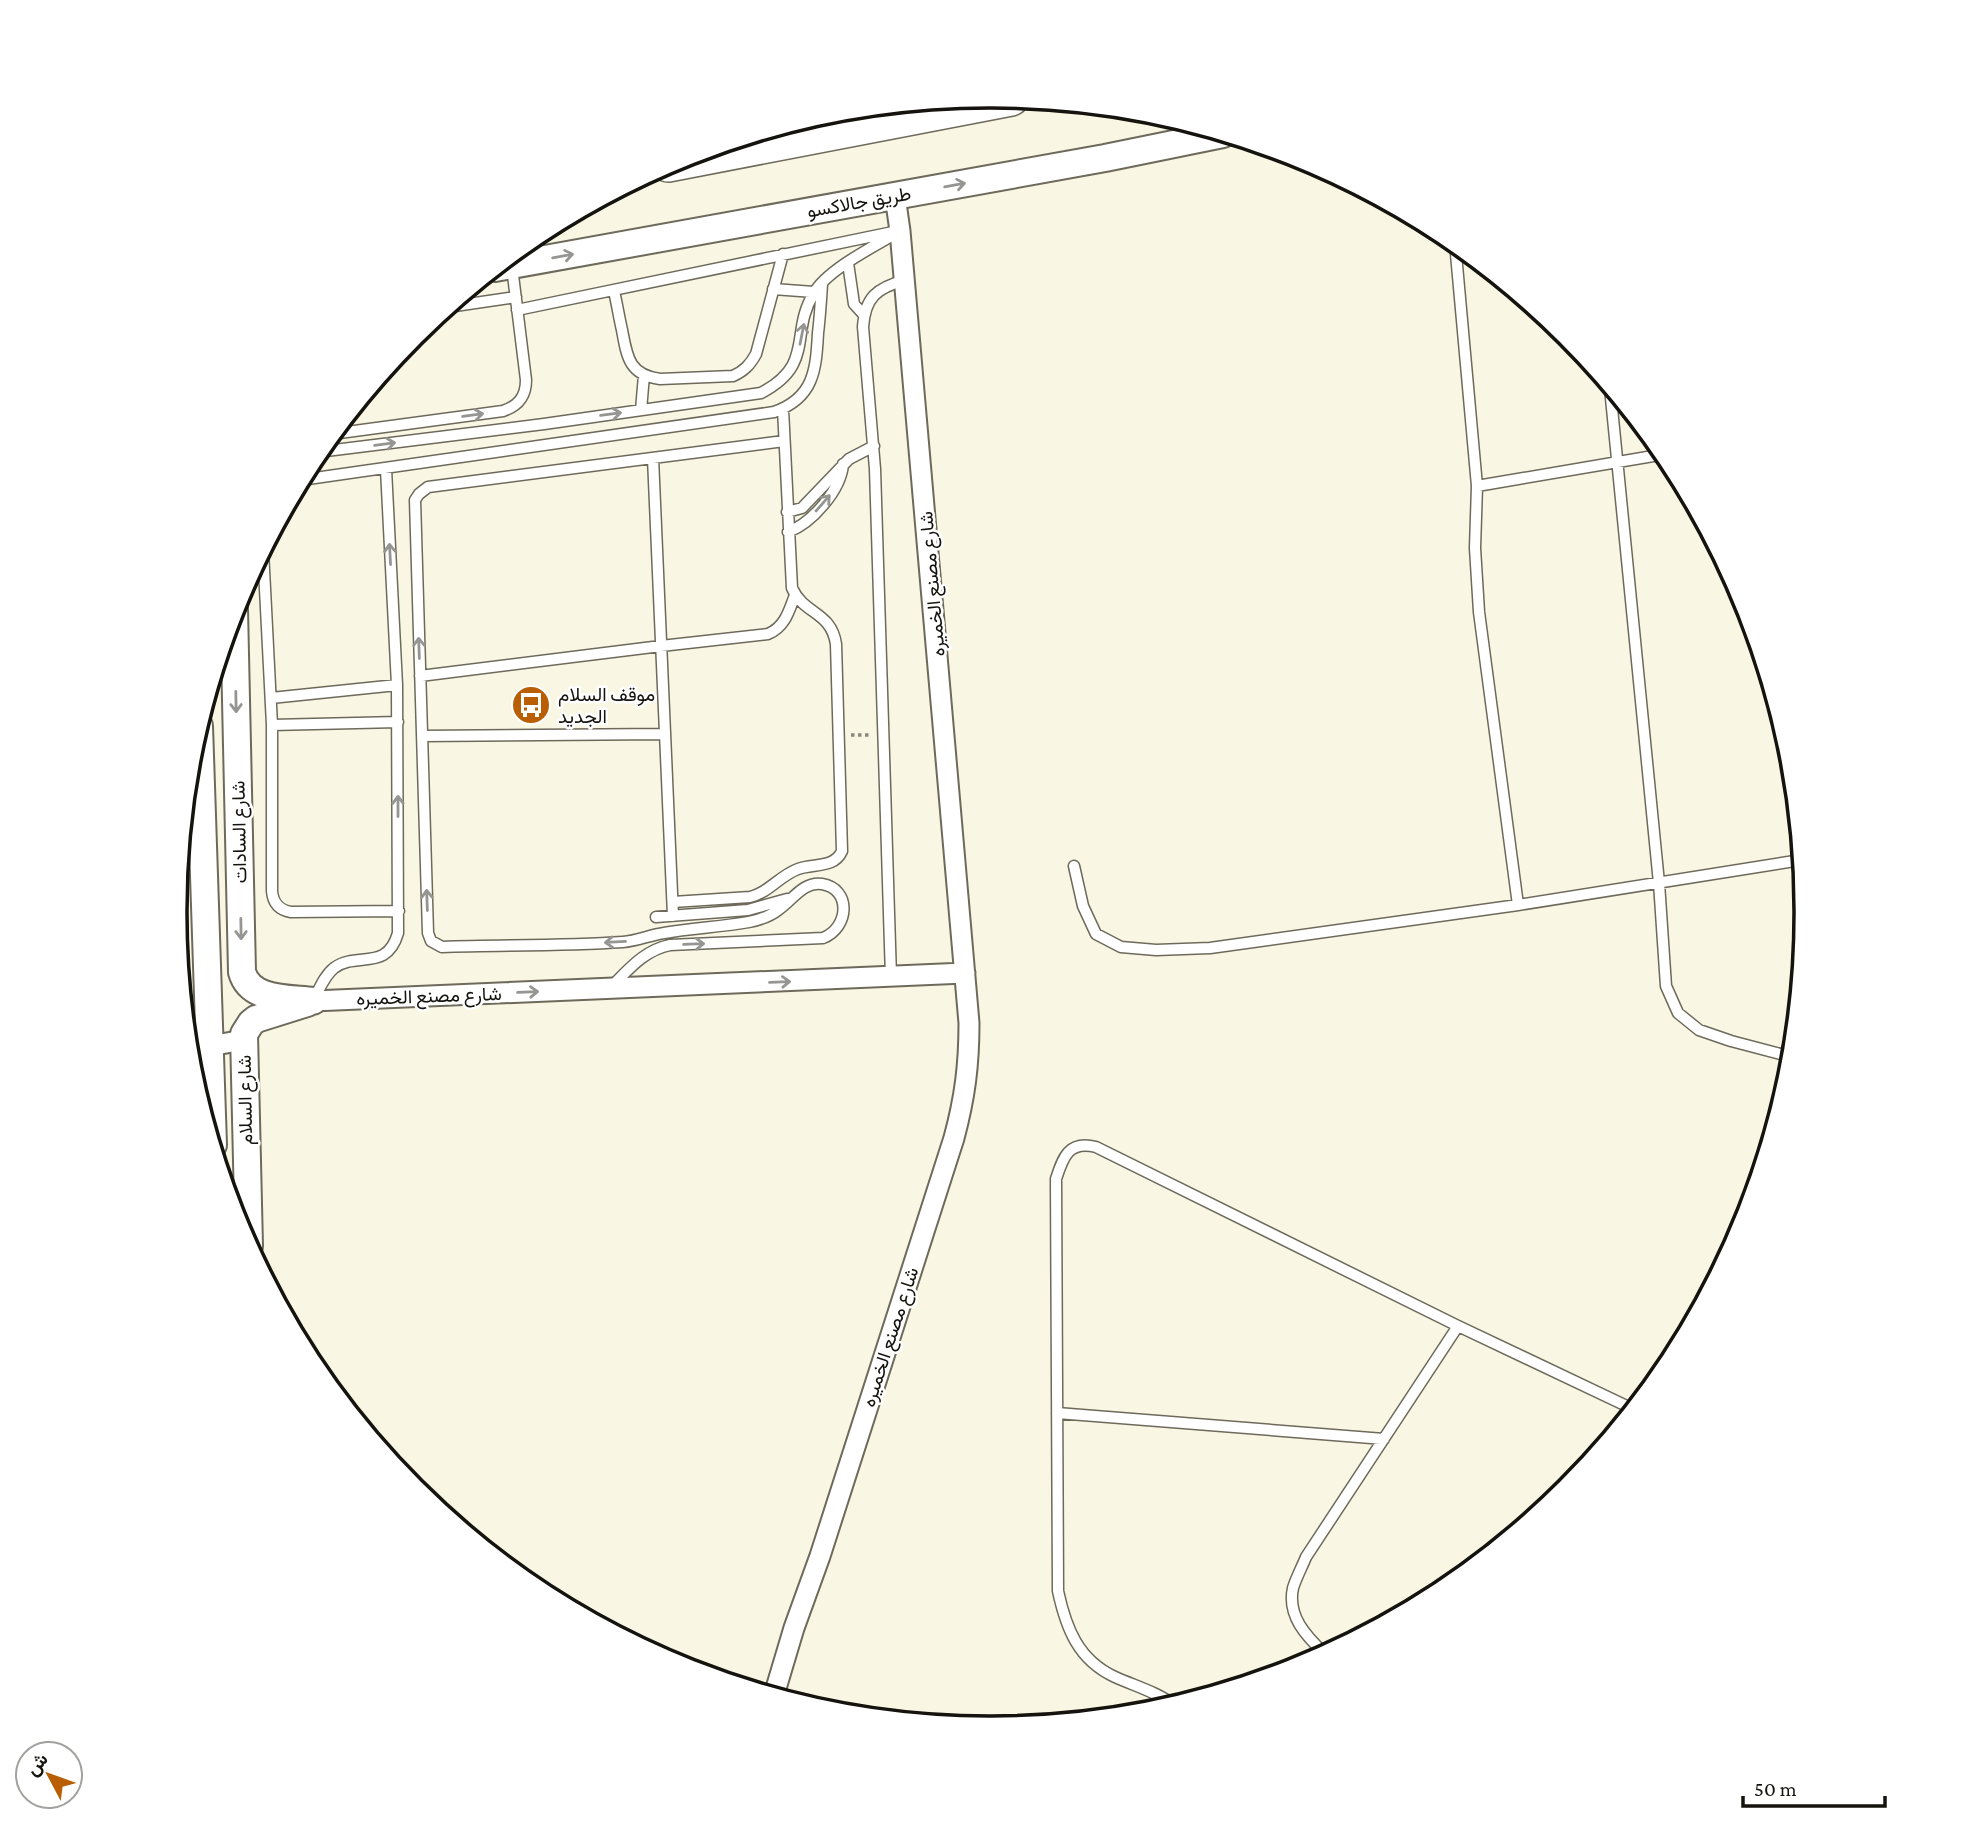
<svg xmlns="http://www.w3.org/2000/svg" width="1981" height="1824" viewBox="0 0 1981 1824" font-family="'Crimson Pro',Vazirmatn,serif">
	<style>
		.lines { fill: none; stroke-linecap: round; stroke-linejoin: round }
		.lane-casing { stroke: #6d6a5b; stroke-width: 13 }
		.street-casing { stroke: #6d6a5b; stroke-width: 23 }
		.secondary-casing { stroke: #6d6a5b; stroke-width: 30 }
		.highway-casing { stroke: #6d6a5b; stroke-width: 38 }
		.path { stroke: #8b897d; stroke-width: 3.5; stroke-dasharray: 3.5 3.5; stroke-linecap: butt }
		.lane { stroke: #fff; stroke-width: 10 }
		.street { stroke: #fff; stroke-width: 19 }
		.secondary { stroke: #fff; stroke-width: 26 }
		.highway { stroke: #fff; stroke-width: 35 }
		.oneway { stroke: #959592 }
		.labels { text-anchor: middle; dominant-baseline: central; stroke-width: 5; stroke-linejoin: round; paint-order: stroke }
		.street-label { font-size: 19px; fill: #14130d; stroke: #fff }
		.poi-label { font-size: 19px; fill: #14130d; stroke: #fff; text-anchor: start }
		.rim { fill: none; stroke: #14130d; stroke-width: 3.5 }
	</style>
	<rect width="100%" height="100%" fill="#f9f6e4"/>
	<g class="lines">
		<defs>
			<path id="lane" d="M1455 243 1477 486 1475 548 1479 612 1518 905
				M848 263 854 304 864 315
				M773 289 814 292
				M614 291C617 304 619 317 622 330 627 357 629 375 660 379L733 376C744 371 750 365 756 354L783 254
				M448 307 516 297
				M517 310 893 232
				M1610 388 1659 883 1666 986 1678 1013 1699 1030 1731 1041 1792 1057
				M641 410 644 375
				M332 434 503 411C518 406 526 397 526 380L512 267
				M318 452 544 424 761 393C816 364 789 333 814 293 828 269 875 246 900 231
				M653 458 673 916
				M301 480 774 412C814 398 816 370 818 333 820 317 821 300 822 284
				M1477 486 1665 454
				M787 512 802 508 849 459 874 446
				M788 532C812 523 841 490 843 464
				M263 550 272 725V891C273 903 279 910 291 912L399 911
				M420 676 661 646 768 634C785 627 789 611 795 595
				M271 698 397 685
				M272 725 398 722
				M422 736 665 734
				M1074 866 1083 906 1096 934 1121 947 1156 950 1210 948 1518 905 1801 860
				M673 902 750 897C770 892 779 876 798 869 813 863 834 869 842 851L836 644C831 611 804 615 792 588L783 409
				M656 917 748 910 787 899
				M891 977 875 469 863 327C865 297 877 288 905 280
				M612 986C630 968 645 950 670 945L823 938C849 928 852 889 822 884 803 881 792 901 778 910 769 917 759 920 749 922 721 927 692 928 664 933 650 935 637 941 623 942 563 946 502 945 442 947L431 941 428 933 415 500 419 494 428 487 784 441
				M313 1001C319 990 324 976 334 968 357 951 387 972 398 933L397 685 386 469
				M1057 1413 1384 1439
				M1325 1654C1306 1636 1287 1616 1293 1588 1296 1578 1302 1567 1306 1557L1458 1326
				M1174 1705C1157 1692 1135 1686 1115 1677 1078 1660 1066 1628 1058 1591L1056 1179C1063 1157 1069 1140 1096 1147L1458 1326 1633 1409"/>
			<path id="street" d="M313 1001 965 973
				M188 1050 243 1040
				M774 1695 794 1628 820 1556 954 1138C965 1097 969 1065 969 1023L900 231 895 196"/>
			<path id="secondary" d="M495 268 1105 158 1223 134
				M234 609 242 972C250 1001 289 998 313 1001
				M199 726 213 1145
				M249 1246 244 1034 251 1023 256 1019 307 1003"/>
			<path id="highway" d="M668 164 1011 98"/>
		</defs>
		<use href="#lane" class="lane-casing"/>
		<use href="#street" class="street-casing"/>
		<use href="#secondary" class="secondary-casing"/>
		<use href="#highway" class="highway-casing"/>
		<path class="path" d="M851 735H871"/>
		<use href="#lane" class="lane"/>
		<use href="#street" class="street"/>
		<use href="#secondary" class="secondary"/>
		<use href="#highway" class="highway"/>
	</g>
	<defs><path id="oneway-shaft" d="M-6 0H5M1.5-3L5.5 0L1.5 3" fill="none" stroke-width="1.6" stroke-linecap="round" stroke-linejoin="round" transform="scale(1.75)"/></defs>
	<g class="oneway">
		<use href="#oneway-shaft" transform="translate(955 185) rotate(-10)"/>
		<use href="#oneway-shaft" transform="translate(563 256) rotate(-10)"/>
		<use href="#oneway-shaft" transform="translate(802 334) rotate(-79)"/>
		<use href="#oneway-shaft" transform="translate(611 414) rotate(-8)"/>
		<use href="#oneway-shaft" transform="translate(473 415) rotate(-8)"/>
		<use href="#oneway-shaft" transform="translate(385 444) rotate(-7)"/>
		<use href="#oneway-shaft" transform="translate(823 503) rotate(-49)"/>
		<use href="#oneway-shaft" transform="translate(390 554) rotate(-93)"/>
		<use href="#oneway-shaft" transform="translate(419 648) rotate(-92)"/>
		<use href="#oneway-shaft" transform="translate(236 702) rotate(89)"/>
		<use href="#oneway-shaft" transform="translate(398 806) rotate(-90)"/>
		<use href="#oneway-shaft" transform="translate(427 900) rotate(-92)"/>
		<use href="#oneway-shaft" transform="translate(241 929) rotate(89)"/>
		<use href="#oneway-shaft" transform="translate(615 942) rotate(177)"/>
		<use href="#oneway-shaft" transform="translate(694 944) rotate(-2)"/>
		<use href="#oneway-shaft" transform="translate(780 982) rotate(-2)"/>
		<use href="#oneway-shaft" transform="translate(528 992) rotate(-2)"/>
	</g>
	<defs>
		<symbol id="bus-disc" viewBox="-11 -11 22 22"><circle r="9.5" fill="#b95e03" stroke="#fff"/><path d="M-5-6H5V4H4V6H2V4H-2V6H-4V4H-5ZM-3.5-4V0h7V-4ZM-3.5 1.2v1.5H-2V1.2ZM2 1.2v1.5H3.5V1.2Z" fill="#fff"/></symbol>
	</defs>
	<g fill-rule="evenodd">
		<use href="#bus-disc" x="509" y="683" width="44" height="44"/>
	</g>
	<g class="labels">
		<g class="street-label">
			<text transform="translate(859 202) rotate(-10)">طريق جالاكسو</text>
			<text transform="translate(932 584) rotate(-95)">شارع مصنع الخميره</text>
			<text transform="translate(239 832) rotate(-91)">شارع السادات</text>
			<text transform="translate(429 996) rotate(-2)">شارع مصنع الخميره</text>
			<text transform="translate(245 1100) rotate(-91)">شارع السلام</text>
			<text transform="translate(890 1337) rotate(-72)">شارع مصنع الخميره</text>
		</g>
		<g class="poi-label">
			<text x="558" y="694">موقف السلام<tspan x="558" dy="22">الجديد</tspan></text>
		</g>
	</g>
	<path d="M0 0H1981V1824H0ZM990 108H991A803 803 0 0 1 1794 911V913A803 803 0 0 1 991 1716H990A803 803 0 0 1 187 913V911A803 803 0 0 1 990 108Z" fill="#fff" fill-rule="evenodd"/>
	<path class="rim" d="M990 108H991A803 803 0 0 1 1794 911V913A803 803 0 0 1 991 1716H990A803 803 0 0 1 187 913V911A803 803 0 0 1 990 108Z"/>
	<g transform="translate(49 1775) rotate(311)"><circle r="33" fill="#ffffff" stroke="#a1a19e" stroke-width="2"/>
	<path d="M0-5L12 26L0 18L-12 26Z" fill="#b95e03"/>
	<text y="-10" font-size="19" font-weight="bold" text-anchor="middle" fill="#14130d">ش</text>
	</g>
	<path d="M1743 1796v10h142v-10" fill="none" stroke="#14130d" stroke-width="3.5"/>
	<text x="1754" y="1796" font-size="21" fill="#14130d" stroke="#ffffff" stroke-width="5" paint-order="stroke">50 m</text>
</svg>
